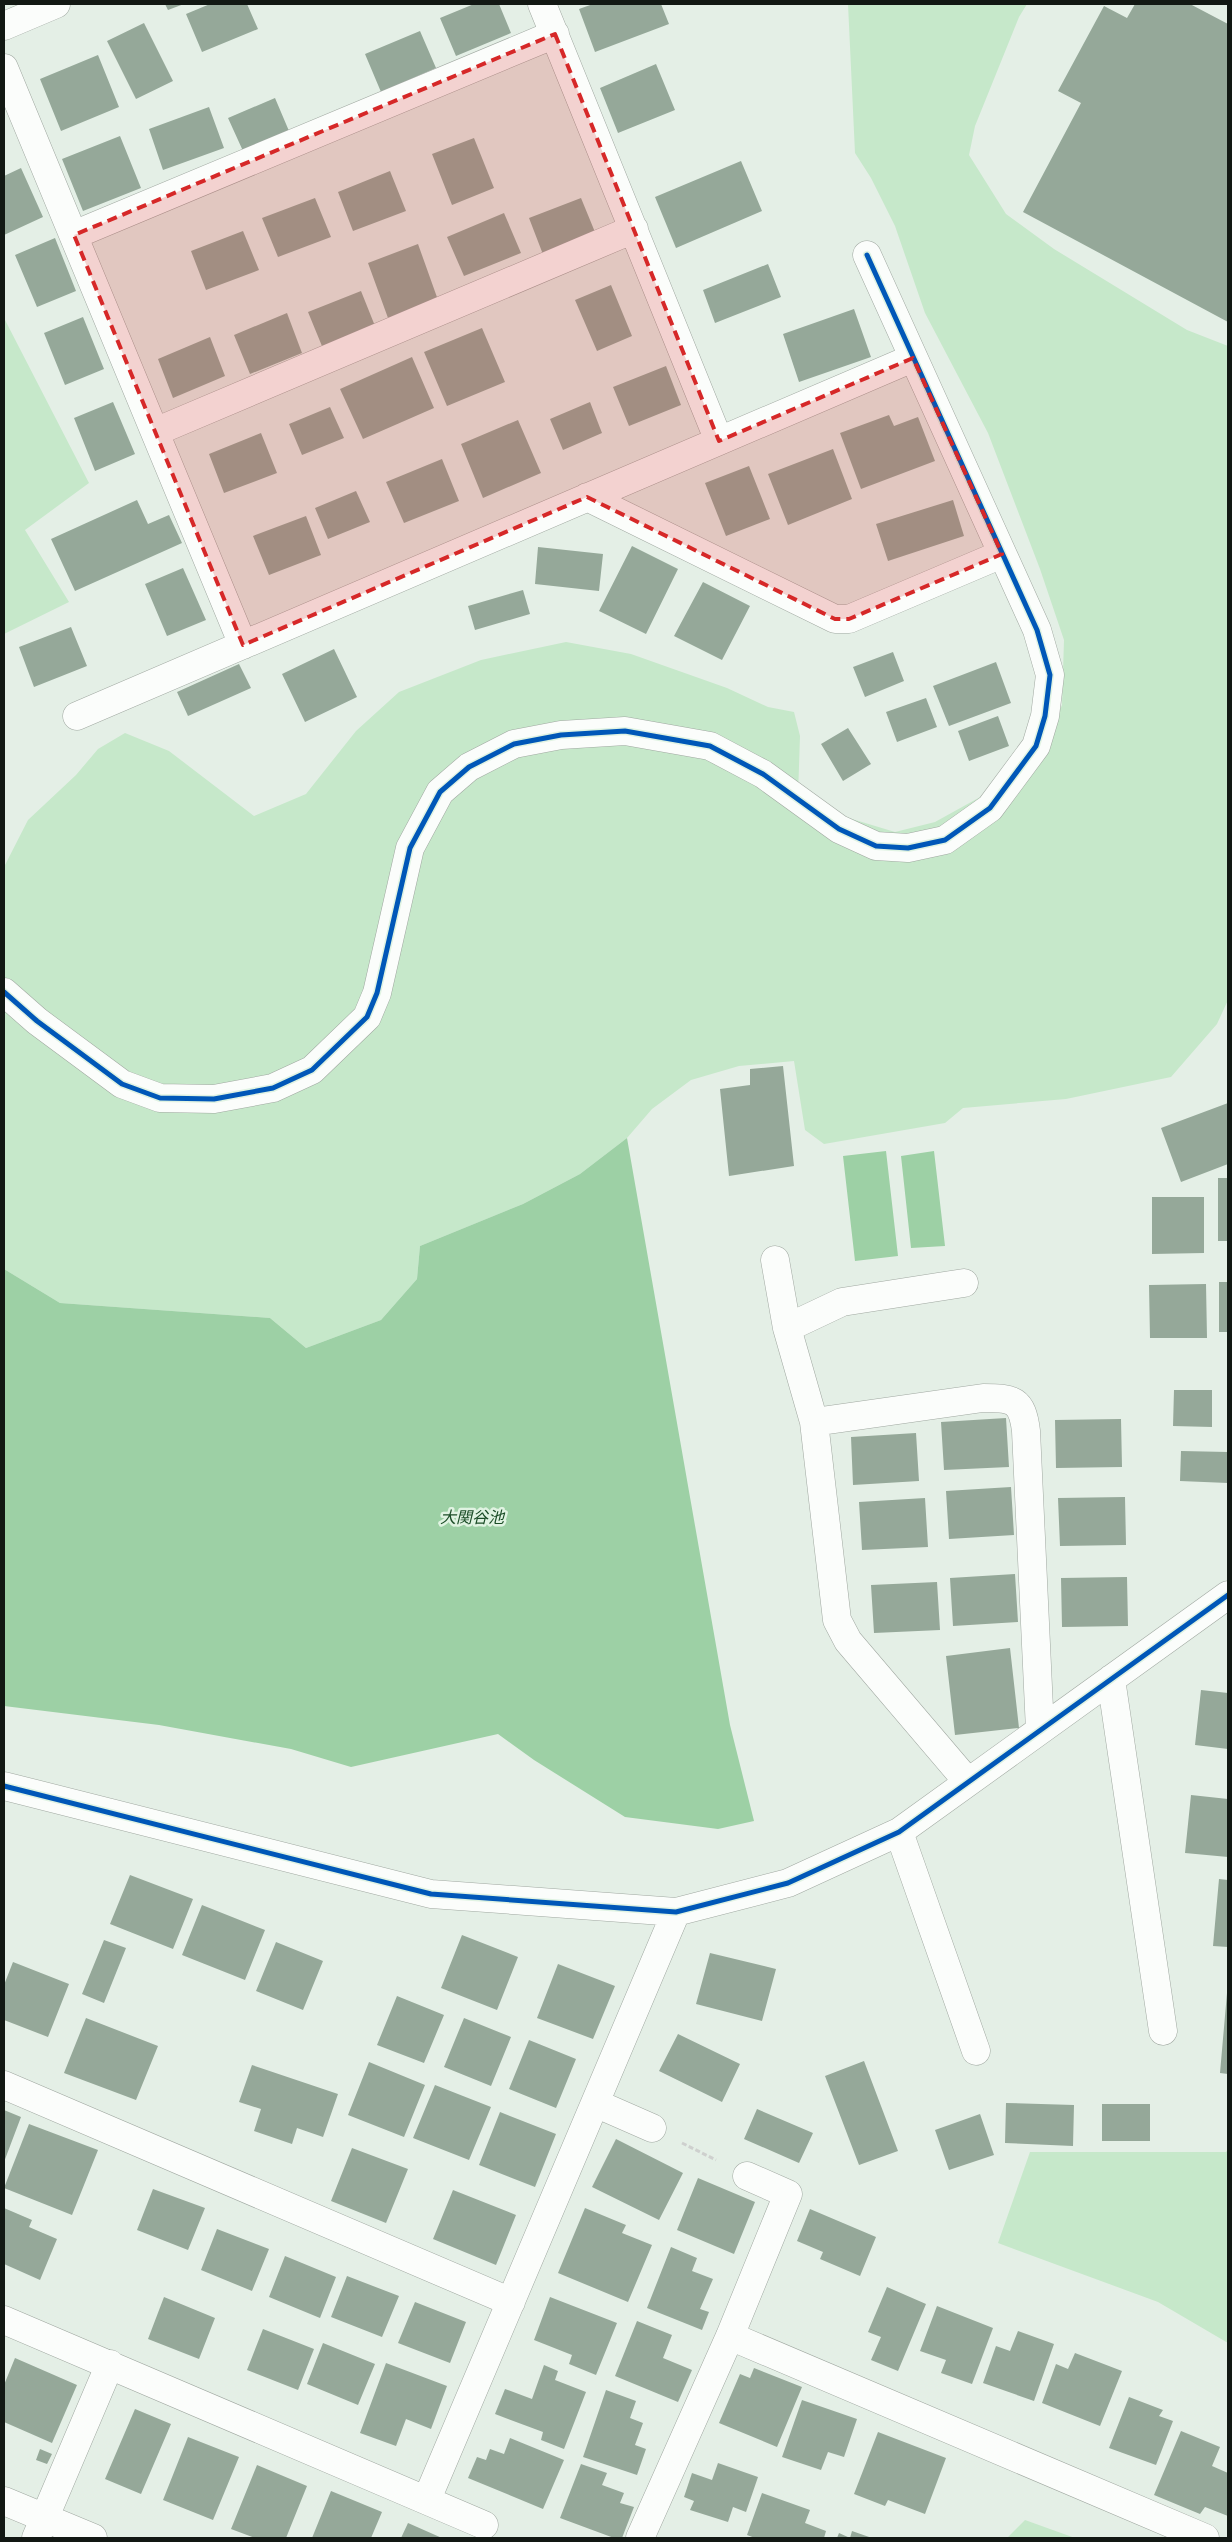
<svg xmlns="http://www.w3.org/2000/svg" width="1232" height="2542" viewBox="0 0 1232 2542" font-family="'Varela Round','Noto Sans JP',sans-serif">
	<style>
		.green { fill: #c6e8ca }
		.water { fill: #9dd0a5 }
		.building { fill: #95a899 }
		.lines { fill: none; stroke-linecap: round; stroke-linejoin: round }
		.minor-casing { stroke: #a0a8a1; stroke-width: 29 }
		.path { stroke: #ced0ce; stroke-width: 3; stroke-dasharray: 5 2.5; stroke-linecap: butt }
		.minor { stroke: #fbfdfb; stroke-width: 28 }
		.cycleway-casing { stroke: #e0f3e2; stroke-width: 8 }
		.cycleway { stroke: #0057b8; stroke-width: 5 }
		.marked { fill: #d62828; fill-opacity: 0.2; stroke: #d62828; stroke-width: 4; stroke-dasharray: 10 6; stroke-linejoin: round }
		.labels { text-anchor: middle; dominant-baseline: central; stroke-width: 5; stroke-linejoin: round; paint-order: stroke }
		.water-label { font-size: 16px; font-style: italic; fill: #1b4d27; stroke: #e0f3e2 }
	</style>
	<rect width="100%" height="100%" fill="#e4efe6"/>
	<path class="green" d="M848 4H1027L1019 17 975 126 969 155 1006 214 1054 249 1187 330 1228 346V1000L1217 1024 1171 1077 1066 1099 963 1108 945 1123 824 1144 805 1130 794 1061 739 1066 691 1080 652 1109 627 1138 580 1174 523 1204 420 1246 417 1279 381 1320 306 1348 270 1318 60 1303 4 1269V867L28 820 76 775 98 749 125 733 169 751 254 816 306 794 356 731 399 692 481 660 566 642 631 654 727 688 768 707 794 712 800 736 798 796 842 816 895 832 935 822 982 796 1038 759 1062 705 1064 640 1040 569 988 433 925 313 895 226 871 178 855 153Z
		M4 318 89 483 25 530 69 602 4 634Z
		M1228 2150V2343L1158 2302 998 2243 1030 2152H1226Z
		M1025 2520 1075 2538H1007Z"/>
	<path class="water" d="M627 1138 730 1725 754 1821 718 1829 625 1817 534 1760 498 1734 351 1767 291 1749 159 1725 4 1706V1269L60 1303 270 1318 306 1348 381 1320 417 1279 420 1246 523 1204 580 1174Z
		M886 1151 898 1256 855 1261 843 1156Z
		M934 1151 945 1246 911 1248 901 1156Z"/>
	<path class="building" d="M165 4H184L168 10Z
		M210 4H247L258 29 202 52 186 14Z
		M474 4H499L511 33 456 56 440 18Z
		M593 4H661L669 24 595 52 579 9Z
		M1135 4H1190L1228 24V322L1023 212 1081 103 1058 91 1104 6 1127 18Z
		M144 23 173 81 136 99 107 41Z
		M420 31 436 68 381 92 365 54Z
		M98 55 119 107 61 131 40 79Z
		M656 64 675 110 618 133 600 88Z
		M275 98 289 131 243 151 228 118Z
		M209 107 224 148 163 170 149 129Z
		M120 136 141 188 83 211 62 159Z
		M474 138 494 188 452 205 432 154Z
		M741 161 762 211 676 248 655 197Z
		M21 168 43 217 4 235V176Z
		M390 171 406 211 353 231 338 192Z
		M315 198 331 237 278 257 262 218Z
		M581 198 597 237 544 257 529 218Z
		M504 213 521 253 464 276 447 237Z
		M243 231 259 270 206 290 191 251Z
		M55 238 76 291 37 307 15 255Z
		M418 244 438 300 388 318 368 263Z
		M768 264 781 297 715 323 703 290Z
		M611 285 632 336 597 351 575 300Z
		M361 291 377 331 324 351 308 312Z
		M854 309 871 357 799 382 783 334Z
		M287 313 302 353 250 374 234 335Z
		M83 317 104 369 65 385 44 333Z
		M482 328 505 382 447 406 424 352Z
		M210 337 225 376 173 398 158 359Z
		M412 357 434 408 363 439 340 389Z
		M666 366 681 405 629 426 613 387Z
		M113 402 135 454 95 471 74 418Z
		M590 402 602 433 563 450 550 419Z
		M330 407 344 438 302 455 289 424Z
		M889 415 894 426 918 417 935 461 861 489 840 433Z
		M518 420 541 473 483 498 461 444Z
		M261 433 277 473 224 493 209 454Z
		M833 449 852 499 788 525 768 474Z
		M442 459 459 501 404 523 386 482Z
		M749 466 770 519 726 536 705 483Z
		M356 491 370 522 328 539 315 508Z
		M137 500 148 524 169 515 182 543 75 591 51 539Z
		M953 500 964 536 888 561 876 524Z
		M306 516 321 555 269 575 253 536Z
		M632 546 678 569 646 634 599 611Z
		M538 547 603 554 599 591 535 584Z
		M183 568 206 620 167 636 145 584Z
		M703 582 750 606 722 660 674 636Z
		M523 590 530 614 475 630 468 606Z
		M71 627 87 666 34 687 19 647Z
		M334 649 357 697 305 722 282 674Z
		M893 652 904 681 865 697 853 667Z
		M996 662 1011 703 949 726 933 686Z
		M239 664 251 688 188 716 177 692Z
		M926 698 937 727 897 742 886 712Z
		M998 716 1009 746 969 761 958 731Z
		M848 728 871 764 843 781 821 744Z
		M783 1066 794 1166 729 1176 720 1089 750 1085V1069Z
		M1228 1103V1164L1181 1182 1161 1128Z
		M1218 1178H1228V1241H1218Z
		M1152 1197H1204V1253L1152 1254Z
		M1219 1282H1228V1332H1219Z
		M1206 1284 1207 1338H1150L1149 1285Z
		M1174 1390H1212V1427L1173 1426Z
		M1006 1418 1009 1467 944 1470 941 1422Z
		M1121 1419 1122 1467 1056 1468 1055 1420Z
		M916 1433 919 1481 853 1485 851 1437Z
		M1181 1451 1228 1452V1483L1180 1481Z
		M1011 1487 1014 1535 949 1539 946 1491Z
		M1125 1497 1126 1545 1060 1546 1058 1498Z
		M925 1498 928 1547 862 1550 859 1502Z
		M1015 1574 1018 1622 953 1626 950 1578Z
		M1127 1577 1128 1626 1062 1627 1061 1578Z
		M937 1582 940 1630 874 1633 871 1585Z
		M1010 1648 1019 1728 955 1735 946 1656Z
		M1201 1690 1228 1693V1749L1195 1745Z
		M1191 1795 1228 1799V1857L1185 1853Z
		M130 1875 193 1899 173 1949 110 1924Z
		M1219 1879 1228 1880V1947L1213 1946Z
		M202 1905 265 1930 245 1980 182 1955Z
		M462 1935 518 1957 497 2010 441 1988Z
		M104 1940 126 1948 104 2003 82 1994Z
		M276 1942 323 1961 303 2010 256 1991Z
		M710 1953 776 1969 762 2021 696 2004Z
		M13 1962 69 1984 48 2037 4 2020V1985Z
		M558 1964 615 1986 593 2039 537 2018Z
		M1227 1993H1228V2074L1220 2073Z
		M397 1996 444 2015 424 2063 377 2045Z
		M86 2018 158 2046 136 2100 64 2073Z
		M464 2018 511 2037 491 2086 444 2067Z
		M678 2034 740 2064 722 2102 659 2071Z
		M529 2040 576 2059 556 2108 509 2089Z
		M864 2061 898 2151 859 2165 825 2076Z
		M369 2062 425 2085 404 2137 348 2115Z
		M252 2065 338 2094 323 2137 297 2128 292 2144 254 2131 261 2109 239 2102Z
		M435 2085 491 2107 469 2160 413 2138Z
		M1006 2103 1074 2105 1073 2146 1005 2143Z
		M1102 2104H1150V2141H1102Z
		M757 2109 813 2133 799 2163 744 2139Z
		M4 2110 21 2117 4 2162Z
		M500 2112 556 2134 535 2187 479 2165Z
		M980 2114 994 2155 949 2170 935 2130Z
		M29 2124 98 2150 72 2215 4 2188Z
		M616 2139 683 2173 659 2220 592 2187Z
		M352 2148 408 2169 386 2223 331 2201Z
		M698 2178 755 2202 734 2254 677 2230Z
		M153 2189 205 2208 188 2250 137 2230Z
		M453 2190 516 2215 496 2265 433 2239Z
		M4 2208 32 2220 29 2227 57 2239 40 2280 4 2264Z
		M585 2208 626 2225 622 2233 652 2245 628 2302 558 2273Z
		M810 2209 876 2237 860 2276 820 2259 823 2252 797 2241Z
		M217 2229 269 2249 252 2291 201 2270Z
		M671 2247 697 2258 692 2271 713 2279 700 2309 709 2312 702 2330 647 2308Z
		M285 2256 336 2277 320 2318 269 2297Z
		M347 2276 399 2296 382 2337 331 2317Z
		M887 2287 926 2304 898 2371 871 2360 881 2337 868 2332Z
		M164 2297 215 2318 199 2359 148 2339Z
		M550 2297 617 2323 596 2375 569 2364 572 2355 534 2340Z
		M415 2302 466 2322 450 2363 398 2343Z
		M937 2306 993 2328 972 2384 941 2373 946 2360 920 2351Z
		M637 2321 672 2335 663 2358 692 2370 678 2402 615 2376Z
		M263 2329 314 2349 298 2390 247 2370Z
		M1018 2331 1054 2344 1034 2401 983 2383 996 2346 1010 2351Z
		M323 2343 375 2364 358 2405 307 2384Z
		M1075 2353 1122 2371 1100 2426 1042 2403 1056 2364 1068 2369Z
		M15 2358 77 2385 52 2443 4 2422V2385Z
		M386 2363 447 2386 431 2429 406 2419 396 2446 360 2433Z
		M544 2365 558 2371 555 2380 586 2392 564 2449 541 2440 543 2432 495 2414 505 2389 532 2399Z
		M754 2368 802 2387 777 2447 719 2423 740 2374 750 2378Z
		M606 2390 636 2401 630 2418 643 2423 635 2445 646 2449 637 2475 583 2457Z
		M1129 2397 1163 2410 1159 2416 1173 2421 1156 2465 1109 2448Z
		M802 2400 857 2419 844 2457 828 2452 821 2470 782 2457Z
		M135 2409 171 2424 141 2494 105 2479Z
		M1181 2431 1220 2447 1212 2466 1228 2473V2516L1205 2507 1200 2514 1154 2495Z
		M878 2432 946 2458 925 2514 888 2500 885 2506 854 2494Z
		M188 2437 239 2457 213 2520 163 2500Z
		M510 2438 564 2460 543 2509 468 2478 477 2457 486 2460 490 2449 504 2454Z
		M40 2449 52 2454 47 2464 36 2460Z
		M718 2463 758 2477 746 2512 733 2507 728 2522 690 2510 694 2501 684 2497 692 2473 712 2480Z
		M581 2464 607 2473 602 2485 624 2493 620 2503 634 2507 622 2538H614L560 2518Z
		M257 2465 307 2486 286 2538H255L231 2529Z
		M331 2491 382 2512 371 2538H312Z
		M762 2493 810 2510 805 2523 826 2531 824 2538H755L747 2535Z
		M408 2523 442 2538H401Z
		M852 2531 872 2538H837L839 2533 850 2538Z"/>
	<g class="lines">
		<defs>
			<path id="minor" d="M542 4 719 441
				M4 26 56 4
				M4 68 243 645
				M74 235 555 34
				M155 432 634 229
				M587 497 835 619H849L1002 554
				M77 716 913 358
				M4 992 37 1021 122 1084 160 1098 214 1099 273 1088 312 1070 367 1017 377 993 410 848 440 792 469 767 514 744 561 735 625 731 710 746 763 774 839 829 876 846 908 848 945 840 990 808 1036 746 1045 716 1050 675 1037 630 867 255
				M775 1260 787 1328 814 1422 837 1620 848 1641 968 1782
				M787 1328 842 1302 964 1283
				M814 1422 983 1398C1013 1398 1022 1399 1026 1431L1040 1730
				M1111 1679 1163 2031
				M4 1786 431 1894 676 1912 788 1883 899 1832 1228 1595
				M899 1832 976 2051
				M4 2085 511 2302
				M595 2103 652 2128
				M4 2320 484 2525
				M730 2336 1205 2538
				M427 2499 676 1912
				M4 2501 93 2538
				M36 2538 110 2364
				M640 2538 730 2336 788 2194 747 2176"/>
		</defs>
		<use href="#minor" class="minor-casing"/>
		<path class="path" d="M682 2143 716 2160"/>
		<use href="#minor" class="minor"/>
		<defs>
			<path id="cycleway" d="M4 992 37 1021 122 1084 160 1098 214 1099 273 1088 312 1070 367 1017 377 993 410 848 440 792 469 767 514 744 561 735 625 731 710 746 763 774 839 829 876 846 908 848 945 840 990 808 1036 746 1045 716 1050 675 1037 630 867 255
				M4 1786 431 1894 676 1912 788 1883 899 1832 1228 1595"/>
		</defs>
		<use href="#cycleway" class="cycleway-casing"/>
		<use href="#cycleway" class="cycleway"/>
	</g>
	<path class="marked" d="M555 34 719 441 913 358 1002 554 849 619H835L587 497 243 645 74 235Z"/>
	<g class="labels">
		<g class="water-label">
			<text x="472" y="1518">大関谷池</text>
		</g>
	</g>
	<rect width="1232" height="2542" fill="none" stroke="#121813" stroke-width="10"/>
</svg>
